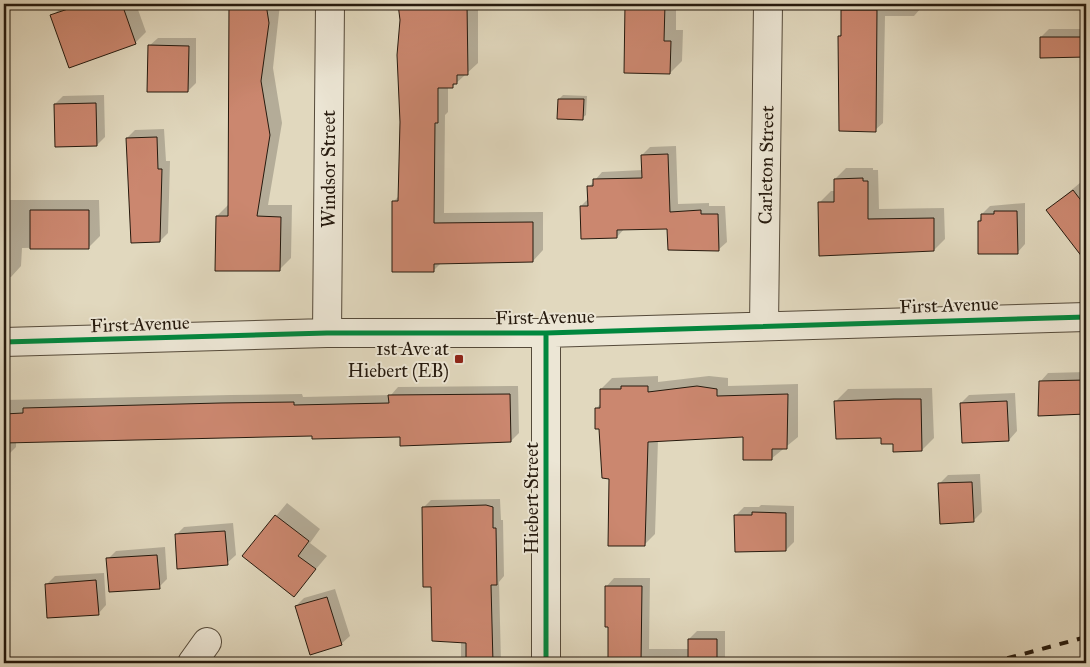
<svg xmlns="http://www.w3.org/2000/svg" width="1090" height="667" viewBox="0 0 1090 667" font-family="'IM FELL Great Primer',serif">
	<style>
		.shadow { fill: #0003 }
		.building { fill: #cb876f; stroke: #261a0e }
		.lines { fill: none; stroke-linecap: round; stroke-linejoin: round }
		.minor-casing { stroke: #554a3a; stroke-width: 30 }
		.minor { stroke: #ece6d5; stroke-width: 28 }
		.rail { stroke: #261a0e; stroke-width: 4; stroke-dasharray: 9 9; stroke-linecap: butt }
		.cycleway-casing { stroke: #ece6d5; stroke-width: 8 }
		.cycleway { stroke: #00873e; stroke-width: 5 }
		.poi-dot { fill: #8f2418; stroke: #ece6d5; stroke-width: 2 }
		.labels { text-anchor: middle; dominant-baseline: central; stroke-width: 4; stroke-linejoin: round; paint-order: stroke }
		.street-label { font-size: 19px; fill: #261a0e; stroke: #ece6d5 }
		.poi-label { font-size: 19px; fill: #261a0e; stroke: #ece6d5; text-anchor: end }
	</style>
	<rect width="100%" height="100%" fill="#e1d8be"/>
	<filter id="stains"><feTurbulence type="fractalNoise" baseFrequency=".004" numOctaves="4"/><feColorMatrix values="0 0 0 0 .2 0 0 0 0 .09 0 0 0 0 .02 0 0 0 .5 -.17"/></filter>
	<radialGradient id="worn" r=".72"><stop offset=".6" stop-color="#630" stop-opacity="0"/><stop offset="1" stop-color="#630" stop-opacity=".3"/></radialGradient>
	<path class="shadow" d="M65 4H136L146 32 135 43 52 16Z
		M230 4H280L273 68 282 123 268 205H292L291 258 279 270 217 216 229 204Z
		M399 4H478V63L452 87H448V112L445 115 444 213 543 212V250L533 261 442 262 433 271 394 201 399 196 401 20Z
		M626 4H676V30H683L682 61 670 73 625 72Z
		M847 4H921V8L914 16H885L883 123 875 130 839 36 842 33V10Z
		M1084 4H1086V56H1042L1041 37 1049 29H1084Z
		M158 38H196V83L188 91 149 46Z
		M4 95H6L7 200H99L100 236 89 247 22 248 21 266 11 277H4Z
		M104 95 105 137 97 145 55 104 63 96Z
		M563 95 587 96 586 115 582 118 559 99Z
		M164 129 166 161H170L168 233 160 241 127 138 135 130Z
		M676 146 678 204 709 203V206H725L727 242 718 250 668 228H625L617 237 581 206 589 198V187L602 172 643 170 642 155 650 147Z
		M846 168H873V170H878L879 209 944 208 945 239 934 250 820 202 831 191H835V179Z
		M1081 182 1086 189V245L1079 250 1048 210Z
		M1025 203V244L1017 253 979 221 982 214 990 206Z
		M1086 372V413L1039 415 1040 382 1048 373Z
		M658 376V382L709 376 728 378V386L798 384V437L771 459 744 436 658 440 655 534 644 545 610 478 596 409 601 403V389L612 378Z
		M518 386 519 433 511 441 401 435H313L16 441V447L8 455H4V400L230 395 302 394 303 397 391 395 398 387Z
		M932 388 934 438 922 450 883 437 836 401 848 389Z
		M1015 393 1017 431 1009 440 961 403 969 395Z
		M980 474 982 512 973 521 939 484 948 475Z
		M500 499 501 520H503L504 576 499 582 501 663H461V641L432 586 423 508 431 500Z
		M287 503 320 529 310 543 327 556 294 595 243 556Z
		M761 505 794 506V542L786 550 736 515 744 507H759Z
		M233 523 236 555 227 563 176 535 184 527Z
		M165 547 167 579 159 587 108 559 116 551Z
		M104 573 106 605 98 614 46 585 55 576Z
		M614 578H650L649 649H689V639L697 631H725V663H610L606 587Z
		M335 589 350 636 341 644 296 606 304 598Z
		M4 591H6L7 614 4 617Z"/>
	<path class="building" d="M83 4H122L136 44 69 68 50 15Z
		M229 4H266L269 23 261 81 270 135 257 216 281 217 280 271H215L216 216H228Z
		M398 4H467L468 75H457V84H453V88H438V123H435L434 223 533 222V262L434 264V272H392V201H398L400 122 397 55 400 20Z
		M625 4H665L664 41H671L670 74 624 73Z
		M841 10H877L876 132 839 131 838 36H841Z
		M1040 37H1086V57L1040 58Z
		M148 45 189 46 188 92H147Z
		M558 99H584L583 120 557 119Z
		M96 103 97 146 55 147 54 104Z
		M157 137 158 169H162L160 242 131 243 126 138Z
		M668 154 670 212 701 210V214H718L719 251 668 250 667 229 617 230V238L581 239 580 206H588L587 186H593V179L642 178 641 155Z
		M863 178V181H868V219L934 218V251L819 256 818 202H834V179Z
		M1073 190 1086 207V262L1046 210Z
		M30 210H89V249H30Z
		M994 211H1017L1018 254H978V221H981V214H994Z
		M1086 380V414L1038 416 1039 381Z
		M621 386H648V392L697 386 717 389V396L788 394 787 449H772V460H743V437L648 442 645 546H608L609 479 602 478 599 429H595V408H600V389H621Z
		M510 394 511 442 400 446V437L312 439V436L4 443V414L23 413V408L220 403 294 402V405L389 403 388 395Z
		M894 399H921L922 451 893 452V444H881V438L836 439 834 401Z
		M1007 401 1009 441 962 443 960 403Z
		M972 482 974 522 940 524 938 483Z
		M486 505 493 507V528H496L497 585H491L493 663H466V643L432 641 431 587H423L422 507Z
		M752 512 786 513V551L735 552 734 515H752Z
		M275 515 309 541 298 556 316 569 294 597 242 556Z
		M225 531 228 565 177 569 175 534Z
		M157 555 160 589 109 592 106 558Z
		M96 580 99 615 47 618 45 584Z
		M605 586H642L641 663H608V627H605Z
		M327 597 342 645 310 655 295 606Z
		M688 639H717V663H688Z"/>
	<g class="lines">
		<defs>
			<path id="minor" d="M764 326 768 4
				M327 333 330 4
				M4 342 327 333H546L1086 317
				M192 663 207 642
				M546 663V333"/>
		</defs>
		<use href="#minor" class="minor-casing"/>
		<use href="#minor" class="minor"/>
		<path class="rail" d="M990 663 1086 637"/>
		<defs>
			<path id="cycleway" d="M4 342 327 333H546L1086 317
				M546 663V333"/>
		</defs>
		<use href="#cycleway" class="cycleway-casing"/>
		<use href="#cycleway" class="cycleway"/>
	</g>
	<rect class="poi-dot" x="454" y="354" width="10" height="10" rx="2.5"/>
	<g class="labels">
		<g class="street-label">
			<text transform="translate(766 165) rotate(-89)">Carleton Street</text>
			<text transform="translate(328 169) rotate(-90)">Windsor Street</text>
			<text transform="translate(949 305) rotate(-2)">First Avenue</text>
			<text transform="translate(545 317) rotate(-1)">First Avenue</text>
			<text transform="translate(140 324) rotate(-2)">First Avenue</text>
			<text transform="translate(531 498) rotate(-90)">Hiebert Street</text>
		</g>
		<g class="poi-label">
			<text x="449" y="348">1st Ave at<tspan x="449" dy="22">Hiebert (EB)</tspan></text>
		</g>
	</g>
	<rect width="1090" height="667" fill="none" stroke="#e1d8be" stroke-width="20"/>
	<rect x="5" y="5" width="1080" height="657" fill="none" stroke="#261a0e" stroke-width="2.5"/>
	<rect x="10" y="10" width="1070" height="647" fill="none" stroke="#261a0e"/>
	<rect width="100%" height="100%" filter="url(#stains)"/>
	<rect width="100%" height="100%" fill="url(#worn)"/>
</svg>
